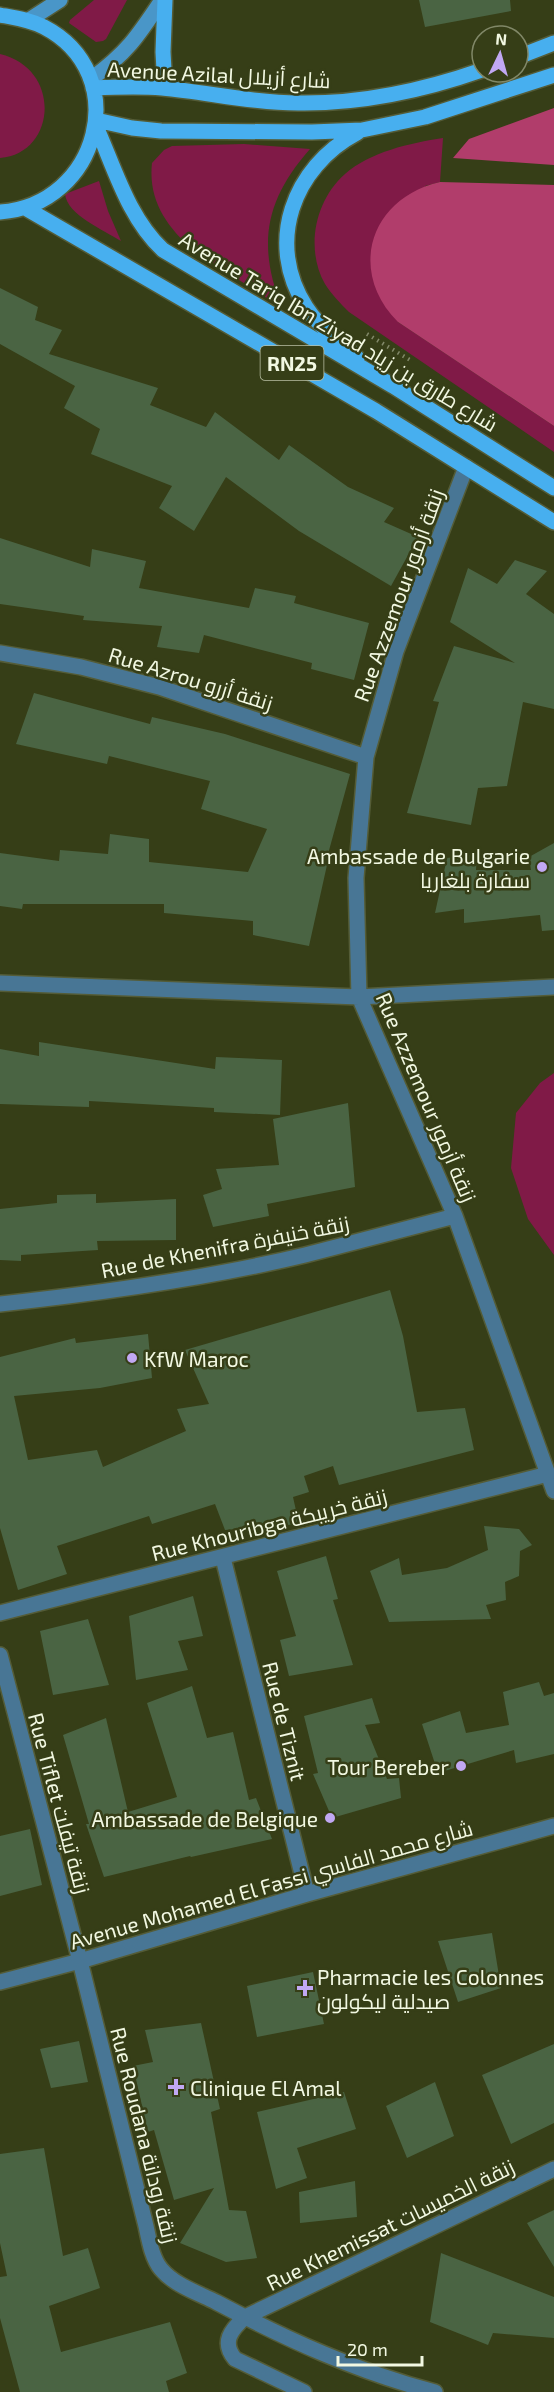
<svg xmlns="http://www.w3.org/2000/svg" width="554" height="2392" viewBox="0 0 554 2392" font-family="'Exo 2',Cairo,sans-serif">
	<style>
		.green { fill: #801a47 }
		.forest { fill: #b13d6b }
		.building { fill: #4a6443 }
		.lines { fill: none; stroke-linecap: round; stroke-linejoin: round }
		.lane-casing { stroke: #545c37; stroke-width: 18 }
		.street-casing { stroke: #545c37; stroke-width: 18 }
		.secondary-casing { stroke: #545c37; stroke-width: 18 }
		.primary-casing { stroke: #545c37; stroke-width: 18 }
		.path { stroke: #828969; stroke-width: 4; stroke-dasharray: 1.5 4.5; stroke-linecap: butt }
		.lane { stroke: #487695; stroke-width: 15 }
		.street { stroke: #487695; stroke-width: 15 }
		.secondary { stroke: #4996c8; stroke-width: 15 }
		.primary { stroke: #47afef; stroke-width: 15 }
		.poi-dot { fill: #c1a8f3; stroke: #363e17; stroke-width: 2 }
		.labels { text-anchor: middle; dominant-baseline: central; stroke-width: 5; stroke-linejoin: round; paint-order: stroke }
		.shield { fill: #363e17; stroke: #bac0a5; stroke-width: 1.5 }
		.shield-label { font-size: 20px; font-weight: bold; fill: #f2f8e2 }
		.street-label { font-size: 21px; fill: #f2f8e2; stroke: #363e17 }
		.poi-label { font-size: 21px; fill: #f2f8e2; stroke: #363e17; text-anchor: end }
	</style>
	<rect width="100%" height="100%" fill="#363e17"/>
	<path class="green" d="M94 0H127L106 39 103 41 96 42 69 23 70 20Z
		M0 54C63 69 56 154 0 158Z
		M443 138 440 182 425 186 398 322 554 426V452L349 312C340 303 332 295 325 284 305 249 315 200 345 174 370 152 410 143 443 138Z
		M244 144 310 149C265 200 257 245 282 308L193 250C166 226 148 200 152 163L164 150 172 146Z
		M99 181 108 211 121 241C104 230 67 215 65 194Z
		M554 1073V1255L528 1219 511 1168 516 1113 540 1083Z"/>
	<path class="forest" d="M554 108V165L453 158 469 139Z
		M440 182 554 185V426L398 322C347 271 370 198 440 182Z"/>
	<path class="building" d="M419 0H510L511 11 425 27Z
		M0 288 38 307 35 320 62 330 49 354 158 388 150 405 206 427 215 412 279 460 289 445 348 487 394 508 384 522 418 537 391 586 299 531 226 477 194 531 159 508 172 486 91 454 100 429 64 408 75 386 0 344Z
		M0 538 90 567 92 549 146 561 139 588 249 608 255 588 296 596 294 603 369 623 354 680 311 669 312 663 204 635 199 653 157 647 162 626 83 620 84 616 0 604Z
		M515 560 547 571 526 594 554 614V709L523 702 507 786 478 788 471 825 407 813 439 702 433 701 454 646 515 663 450 622 468 568 497 584Z
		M34 693 150 724 152 717 225 734 350 774 325 865H327L309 946 253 935V921L164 913V904H23L22 909 0 906V853L59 861 60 850 108 854 110 834 149 839V862L248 872 267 829 201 809 210 781 109 756 107 764 16 744Z
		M554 843V930L542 931 540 915 464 923V909L435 913 447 858 477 854 476 870H531L529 857Z
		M39 1042 215 1069 216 1057 282 1060 280 1115 214 1112V1108L89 1101V1107L0 1104V1049L39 1056Z
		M348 1103 355 1187 267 1204 269 1216 213 1227 203 1195 222 1189 216 1169 279 1165 273 1119Z
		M96 1194V1203L176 1199V1240L97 1241 98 1250 21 1255V1261L0 1260V1209L57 1203V1195Z
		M390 1290 403 1336 417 1412 465 1408 474 1450 339 1485 333 1466 304 1476 309 1492 293 1497 299 1524 225 1530 215 1504 152 1524 149 1516 57 1546 67 1574 18 1590 0 1528V1357L75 1338 76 1343 148 1334 152 1378 100 1388 14 1396 28 1460 97 1450 103 1467 186 1431 177 1409 209 1404 185 1350Z
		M484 1526 519 1529 532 1545 520 1551 519 1576 505 1582 506 1600 486 1605 491 1619 389 1622 370 1571 399 1558 402 1575 447 1568 488 1550Z
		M326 1556 338 1599 333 1600 353 1665 289 1676 280 1640 296 1636 277 1571Z
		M193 1596 203 1636 178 1641 188 1670 136 1680 129 1616Z
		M88 1619 109 1685 53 1695 40 1631Z
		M539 1682 544 1696 554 1693V1754L516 1763 514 1750 438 1773 422 1724 460 1711 466 1733 509 1725 503 1692Z
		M192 1686 207 1738 233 1732 249 1800 256 1798 272 1839 191 1857 190 1856 104 1877 86 1824H89L63 1735 106 1718 128 1812 177 1797 147 1703Z
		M372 1698 380 1723 365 1725 387 1779 399 1778 401 1798 332 1818 313 1774 318 1773 304 1716Z
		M30 1829 42 1885 0 1896V1836Z
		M492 1933 501 1988 458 2002 438 1941Z
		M313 1972 324 2024 257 2037 247 1986Z
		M201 2023 220 2109 211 2112 229 2210 246 2211 257 2258 226 2262 180 2243 214 2188 174 2200 154 2130 148 2132 133 2066 153 2062 145 2030Z
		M79 2041 88 2082 51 2088 40 2049Z
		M554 2044V2123L511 2144 482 2075Z
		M435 2082 454 2136 407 2158 386 2106Z
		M344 2092 356 2129 297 2148 307 2178 276 2189 257 2112Z
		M44 2148 63 2256 88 2248 100 2288 49 2306 61 2352 170 2322 187 2373 166 2381 169 2392H20L0 2318V2277L7 2276 0 2243V2154Z
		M355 2181 357 2217 300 2223 299 2192Z
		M554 2210V2267L527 2223Z
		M441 2253 554 2297V2338L493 2333 488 2345 430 2322Z"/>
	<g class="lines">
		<defs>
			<path id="lane" d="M245 2317C231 2330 221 2342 235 2359L304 2392"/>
			<path id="street" d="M466 467 396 651 366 757 356 878 359 997 455 1216 554 1491
				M0 653 81 667 159 687 366 757
				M0 983 359 997 554 987
				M0 1304C102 1293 205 1279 305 1255 355 1242 405 1229 455 1216
				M223 1558 307 1894
				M0 1613 548 1474
				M0 1655 80 1961 146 2226C149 2240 152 2258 161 2269 174 2285 198 2293 216 2302 286 2339 358 2372 435 2392
				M0 1982 80 1961 307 1894 554 1826
				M245 2317 554 2169"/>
			<path id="secondary" d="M29 20 60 0
				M91 79C127 53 138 36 162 0"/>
			<path id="primary" d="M0 15C16 18 30 20 44 27 134 74 99 205 0 212
				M518 57 554 43
				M93 88C116 87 139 86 162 88 207 92 252 103 298 103 362 104 422 91 482 70
				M165 88 163 52 165 0
				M96 120 132 128 161 131 312 132 362 130 425 117 554 75
				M95 124C114 166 128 218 163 250L393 386 554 488
				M357 133C293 167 265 243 306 307 319 328 341 340 357 358
				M27 209 376 411 554 522"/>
		</defs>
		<use href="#lane" class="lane-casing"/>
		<use href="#street" class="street-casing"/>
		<use href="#secondary" class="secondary-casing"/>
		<use href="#primary" class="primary-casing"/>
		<path class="path" d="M367 334 410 360"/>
		<use href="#lane" class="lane"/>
		<use href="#street" class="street"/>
		<use href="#secondary" class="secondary"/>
		<use href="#primary" class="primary"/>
	</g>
	<g class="poi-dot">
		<circle cx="542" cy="867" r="6"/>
		<circle cx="132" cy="1358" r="6"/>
		<circle cx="461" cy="1766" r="6"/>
		<circle cx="330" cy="1818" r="6"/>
		<path d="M302 1979h6v6h6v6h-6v6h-6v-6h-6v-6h6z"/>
		<path d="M173 2078h6v6h6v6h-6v6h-6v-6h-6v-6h6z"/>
	</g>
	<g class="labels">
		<rect class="shield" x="260.5" y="346" width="63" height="34" rx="4.5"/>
		<g class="shield-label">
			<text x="292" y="363">RN25</text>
		</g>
		<g class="street-label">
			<text transform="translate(219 74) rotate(3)">Avenue Azilal شارع أزيلال</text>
			<text transform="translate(339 331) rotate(31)">Avenue Tariq Ibn Ziyad شارع طارق بن زياد</text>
			<text transform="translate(398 595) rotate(-70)">Rue Azzemour زنقة أزمور</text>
			<text transform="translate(191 678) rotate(17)">Rue Azrou زنقة أزرو</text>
			<text transform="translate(427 1097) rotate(67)">Rue Azzemour زنقة أزمور</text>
			<text transform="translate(225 1246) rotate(-11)">Rue de Khenifra زنقة خنيفرة</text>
			<text transform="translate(269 1524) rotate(-14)">Rue Khouribga زنقة خريبكة</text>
			<text transform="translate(285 1721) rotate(76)">Rue de Tiznit</text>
			<text transform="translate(60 1803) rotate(75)">Rue Tiflet زنقة تيفلت</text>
			<text transform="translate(271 1884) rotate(-16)">Avenue Mohamed El Fassi شارع محمد الفاسي</text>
			<text transform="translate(145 2135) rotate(76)">Rue Roudana زنقة رودانة</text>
			<text transform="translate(390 2224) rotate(-26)">Rue Khemissat زنقة الخميسات</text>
		</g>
		<g class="poi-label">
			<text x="530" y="855">Ambassade de Bulgarie<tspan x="530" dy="24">سفارة بلغاريا</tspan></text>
			<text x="144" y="1358" text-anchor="start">KfW Maroc</text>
			<text x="449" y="1766">Tour Bereber</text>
			<text x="318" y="1818">Ambassade de Belgique</text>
			<text x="317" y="1976" text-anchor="start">Pharmacie les Colonnes<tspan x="317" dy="24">صيدلية ليكولون</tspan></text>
			<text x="190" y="2087" text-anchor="start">Clinique El Amal</text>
		</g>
	</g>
	<g transform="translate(500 54) rotate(5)"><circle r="28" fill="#363e17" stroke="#818868" stroke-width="1.5"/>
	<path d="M0-4.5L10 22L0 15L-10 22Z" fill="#c1a8f3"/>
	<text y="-9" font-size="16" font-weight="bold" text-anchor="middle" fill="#f2f8e2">N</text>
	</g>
	<path d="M338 2356v9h84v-9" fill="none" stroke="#f2f8e2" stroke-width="3"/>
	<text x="347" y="2356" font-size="18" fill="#f2f8e2" stroke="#363e17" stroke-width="4.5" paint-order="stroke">20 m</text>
</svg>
